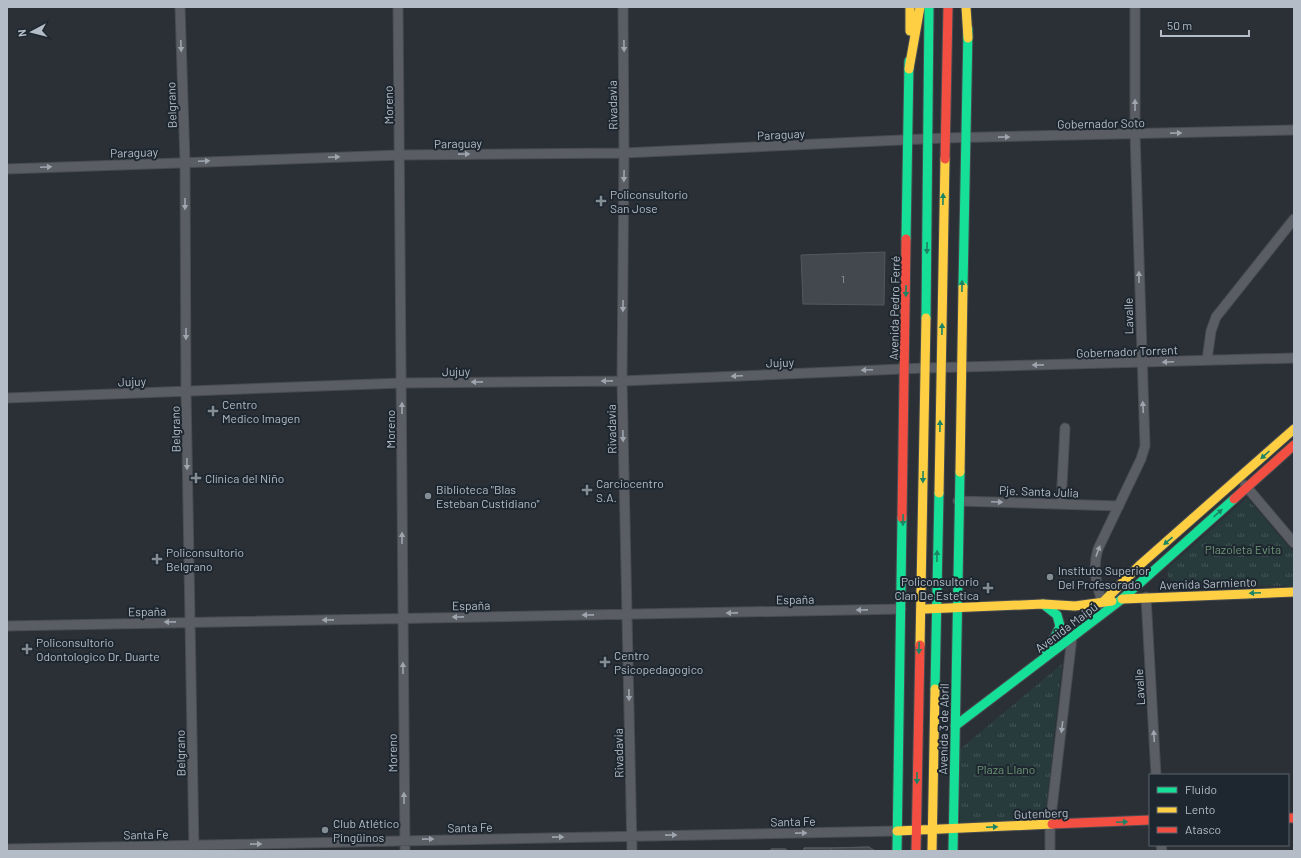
<svg xmlns="http://www.w3.org/2000/svg" width="1301" height="858" viewBox="0 0 1301 858" font-family="Barlow,sans-serif">
	<style>
		.grass { fill: url(#grass-tufts) }
		.building { fill: #43484e; stroke: #52585d }
		.lines { fill: none; stroke-linecap: round; stroke-linejoin: round }
		.street-casing { stroke: #484c51; stroke-width: 11 }
		.fast-casing { stroke: #484c51; stroke-width: 11 }
		.slow-casing { stroke: #484c51; stroke-width: 11 }
		.jam-casing { stroke: #484c51; stroke-width: 11 }
		.street { stroke: #5a5e64; stroke-width: 9 }
		.fast { stroke: #16e098; stroke-width: 9 }
		.slow { stroke: #ffcf43; stroke-width: 9 }
		.jam { stroke: #f24e42; stroke-width: 9 }
		.oneway { fill: #9ea5ae }
		.oneway2 { fill: #1a8464 }
		.poi-dot { fill: #848c94; stroke: #1e2730; stroke-width: 1.5 }
		.labels { text-anchor: middle; dominant-baseline: central; stroke-width: 4; stroke-linejoin: round; paint-order: stroke }
		.number-label { font-size: 10px; fill: #98a0a9 }
		.street-label { font-size: 12px; fill: #b4bdc7; stroke: #1e2730 }
		.poi-label { font-size: 12px; fill: #b4bdc7; stroke: #1e2730; text-anchor: start }
		.park-label { font-size: 12px; fill: #6d9674; stroke: #1e2730 }
	</style>
	<defs>
		<pattern id="grass-tufts" width="24" height="20" patternUnits="userSpaceOnUse"><rect width="24" height="20" fill="#283b3c"/><path d="M3 7l-1-3M5 7V3M7 7l1-3M15 17l-1-3M17 17v-4M19 17l1-3" fill="none" stroke="#455557"/></pattern>
	</defs>
	<rect width="100%" height="100%" fill="#2a3036"/>
	<path class="grass" d="M1247 498 1294 553V586L1185 585C1178 584 1170 582 1167 574L1170 566Z
		M1062 664 1045 819 960 823V749Z"/>
	<path class="building" d="M885 252 884 305 803 304 801 255Z
		M869 847 875 851H831V848Z
		M869 847 875 851H831V848Z
		M804 848H831V851H804Z
		M804 848H831V851H804Z
		M771 849H786V851H771Z
		M771 849H786V851H771Z"/>
	<g class="lines">
		<defs>
			<path id="street" d="M180 7 185 162 186 390 194 851
				M398 7 405 851
				M623 7 624 153 622 381 632 851
				M7 169 400 155 624 153 944 138 1294 130
				M1207 360 1211 331 1216 317 1294 219
				M7 398 402 383 622 381 925 368 1294 358
				M1245 485 1294 543
				M958 501 1119 506
				M1061 504 1065 428
				M1146 597 1156 775
				M1104 605C1096 587 1092 568 1098 549L1141 459 1145 446 1135 134V7
				M7 626 901 609
				M1161 845 1162 851
				M7 849 897 831
				M1050 851V825L1072 637"/>
			<path id="fast" d="M906 239 909 61
				M963 287 968 29
				M926 318 929 7
				M1043 604 1057 615 1060 626 1055 637 1044 649
				M935 689 939 493
				M955 726 1122 599 1234 499
				M897 851 902 518
				M953 851 960 472"/>
			<path id="slow" d="M910 7V31
				M966 7 968 38
				M909 69 920 7
				M960 472 963 287
				M939 493 945 159
				M1122 599 1294 592
				M1103 602 1141 564 1294 429
				M925 609 1043 604 1075 606 1112 601
				M920 645 926 318
				M897 831 1052 824
				M932 851 935 689"/>
			<path id="jam" d="M945 159 948 7
				M1234 499 1294 445
				M902 518 906 239
				M1288 818H1294
				M1052 824 1150 820
				M916 851 920 645"/>
		</defs>
		<use href="#street" class="street-casing"/>
		<use href="#fast" class="fast-casing"/>
		<use href="#slow" class="slow-casing"/>
		<use href="#jam" class="jam-casing"/>
		<use href="#street" class="street"/>
		<use href="#fast" class="fast"/>
		<use href="#slow" class="slow"/>
		<use href="#jam" class="jam"/>
	</g>
	<defs><path id="oneway-solid" d="M-6-.8H1V-3.2L6.5 0L1 3.2V.8H-6Z"/></defs>
	<g class="oneway">
		<use href="#oneway-solid" transform="translate(181 46) rotate(88)"/>
		<use href="#oneway-solid" transform="translate(624 46) rotate(89)"/>
		<use href="#oneway-solid" transform="translate(1135 105) rotate(-90)"/>
		<use href="#oneway-solid" transform="translate(1176 133) rotate(-1)"/>
		<use href="#oneway-solid" transform="translate(1004 137) rotate(-1)"/>
		<use href="#oneway-solid" transform="translate(464 154) rotate(-1)"/>
		<use href="#oneway-solid" transform="translate(334 157) rotate(-2)"/>
		<use href="#oneway-solid" transform="translate(204 161) rotate(-2)"/>
		<use href="#oneway-solid" transform="translate(46 167) rotate(-2)"/>
		<use href="#oneway-solid" transform="translate(624 176) rotate(91)"/>
		<use href="#oneway-solid" transform="translate(185 204) rotate(90)"/>
		<use href="#oneway-solid" transform="translate(1139 277) rotate(-91)"/>
		<use href="#oneway-solid" transform="translate(623 306) rotate(91)"/>
		<use href="#oneway-solid" transform="translate(186 334) rotate(90)"/>
		<use href="#oneway-solid" transform="translate(1168 362) rotate(178)"/>
		<use href="#oneway-solid" transform="translate(1038 365) rotate(179)"/>
		<use href="#oneway-solid" transform="translate(867 370) rotate(178)"/>
		<use href="#oneway-solid" transform="translate(737 376) rotate(178)"/>
		<use href="#oneway-solid" transform="translate(607 381) rotate(179)"/>
		<use href="#oneway-solid" transform="translate(477 382) rotate(179)"/>
		<use href="#oneway-solid" transform="translate(1143 407) rotate(-93)"/>
		<use href="#oneway-solid" transform="translate(402 408) rotate(-90)"/>
		<use href="#oneway-solid" transform="translate(623 436) rotate(89)"/>
		<use href="#oneway-solid" transform="translate(187 464) rotate(89)"/>
		<use href="#oneway-solid" transform="translate(997 502) rotate(2)"/>
		<use href="#oneway-solid" transform="translate(402 538) rotate(-90)"/>
		<use href="#oneway-solid" transform="translate(1098 551) rotate(-70)"/>
		<use href="#oneway-solid" transform="translate(862 610) rotate(179)"/>
		<use href="#oneway-solid" transform="translate(732 613) rotate(179)"/>
		<use href="#oneway-solid" transform="translate(588 615) rotate(179)"/>
		<use href="#oneway-solid" transform="translate(458 617) rotate(179)"/>
		<use href="#oneway-solid" transform="translate(328 620) rotate(179)"/>
		<use href="#oneway-solid" transform="translate(170 622) rotate(179)"/>
		<use href="#oneway-solid" transform="translate(403 668) rotate(-91)"/>
		<use href="#oneway-solid" transform="translate(629 695) rotate(89)"/>
		<use href="#oneway-solid" transform="translate(1062 727) rotate(97)"/>
		<use href="#oneway-solid" transform="translate(1154 736) rotate(-93)"/>
		<use href="#oneway-solid" transform="translate(404 798) rotate(-91)"/>
		<use href="#oneway-solid" transform="translate(801 833) rotate(-1)"/>
		<use href="#oneway-solid" transform="translate(671 835) rotate(-1)"/>
		<use href="#oneway-solid" transform="translate(558 837) rotate(-1)"/>
		<use href="#oneway-solid" transform="translate(428 839) rotate(-1)"/>
		<use href="#oneway-solid" transform="translate(256 844) rotate(-1)"/>
	</g>
	<g class="oneway2">
		<use href="#oneway-solid" transform="translate(943 199) rotate(-89)"/>
		<use href="#oneway-solid" transform="translate(927 248) rotate(91)"/>
		<use href="#oneway-solid" transform="translate(962 286) rotate(-89)"/>
		<use href="#oneway-solid" transform="translate(906 291) rotate(91)"/>
		<use href="#oneway-solid" transform="translate(942 329) rotate(-89)"/>
		<use href="#oneway-solid" transform="translate(940 426) rotate(-89)"/>
		<use href="#oneway-solid" transform="translate(1265 455) rotate(138)"/>
		<use href="#oneway-solid" transform="translate(923 477) rotate(91)"/>
		<use href="#oneway-solid" transform="translate(1218 513) rotate(-42)"/>
		<use href="#oneway-solid" transform="translate(903 520) rotate(91)"/>
		<use href="#oneway-solid" transform="translate(1168 541) rotate(139)"/>
		<use href="#oneway-solid" transform="translate(937 556) rotate(-89)"/>
		<use href="#oneway-solid" transform="translate(1255 593) rotate(178)"/>
		<use href="#oneway-solid" transform="translate(919 648) rotate(91)"/>
		<use href="#oneway-solid" transform="translate(917 778) rotate(91)"/>
		<use href="#oneway-solid" transform="translate(1122 822) rotate(-3)"/>
		<use href="#oneway-solid" transform="translate(992 827) rotate(-2)"/>
	</g>
	<g class="poi-dot">
		<path d="M599 195h4v4h4v4h-4v4h-4v-4h-4v-4h4z"/>
		<path d="M211 405h4v4h4v4h-4v4h-4v-4h-4v-4h4z"/>
		<path d="M194 472h4v4h4v4h-4v4h-4v-4h-4v-4h4z"/>
		<path d="M585 484h4v4h4v4h-4v4h-4v-4h-4v-4h4z"/>
		<circle cx="428" cy="496" r="4"/>
		<path d="M155 553h4v4h4v4h-4v4h-4v-4h-4v-4h4z"/>
		<circle cx="1050" cy="577" r="4"/>
		<path d="M986 582h4v4h4v4h-4v4h-4v-4h-4v-4h4z"/>
		<path d="M25 643h4v4h4v4h-4v4h-4v-4h-4v-4h4z"/>
		<path d="M603 656h4v4h4v4h-4v4h-4v-4h-4v-4h4z"/>
		<circle cx="325" cy="830" r="4"/>
	</g>
	<g class="labels">
		<g class="number-label">
			<text x="843" y="279">1</text>
		</g>
		<g class="street-label">
			<text transform="translate(171 105) rotate(-92)">Belgrano</text>
			<text transform="translate(388 105) rotate(-91)">Moreno</text>
			<text transform="translate(612 105) rotate(-91)">Rivadavia</text>
			<text transform="translate(1101 123) rotate(-1)">Gobernador Soto</text>
			<text transform="translate(781 134) rotate(-3)">Paraguay</text>
			<text transform="translate(458 143) rotate(-1)">Paraguay</text>
			<text transform="translate(134 152) rotate(-2)">Paraguay</text>
			<text transform="translate(894 308) rotate(-89)">Avenida Pedro Ferré</text>
			<text transform="translate(1128 316) rotate(-91)">Lavalle</text>
			<text transform="translate(1127 351) rotate(-2)">Gobernador Torrent</text>
			<text transform="translate(780 362) rotate(-2)">Jujuy</text>
			<text transform="translate(456 371) rotate(-1)">Jujuy</text>
			<text transform="translate(132 381) rotate(-2)">Jujuy</text>
			<text transform="translate(175 429) rotate(-91)">Belgrano</text>
			<text transform="translate(390 429) rotate(-90)">Moreno</text>
			<text transform="translate(611 429) rotate(-91)">Rivadavia</text>
			<text transform="translate(1039 491) rotate(2)">Pje. Santa Julia</text>
			<text transform="translate(1208 583) rotate(-2)">Avenida Sarmiento</text>
			<text transform="translate(795 599) rotate(-1)">España</text>
			<text transform="translate(471 605) rotate(-1)">España</text>
			<text transform="translate(147 611) rotate(-1)">España</text>
			<text transform="translate(1066 627) rotate(-37)">Avenida Maipú</text>
			<text transform="translate(1139 687) rotate(-93)">Lavalle</text>
			<text transform="translate(943 729) rotate(-89)">Avenida 3 de Abril</text>
			<text transform="translate(180 753) rotate(-91)">Belgrano</text>
			<text transform="translate(392 753) rotate(-91)">Moreno</text>
			<text transform="translate(618 753) rotate(-91)">Rivadavia</text>
			<text transform="translate(1041 813) rotate(-2)">Gutenberg</text>
			<text transform="translate(793 821) rotate(-1)">Santa Fe</text>
			<text transform="translate(470 827) rotate(-1)">Santa Fe</text>
			<text transform="translate(146 834) rotate(-1)">Santa Fe</text>
		</g>
		<g class="poi-label">
			<text x="610" y="194">Policonsultorio<tspan x="610" dy="14">San Jose</tspan></text>
			<text x="222" y="404">Centro<tspan x="222" dy="14">Medico Imagen</tspan></text>
			<text x="205" y="478">Clínica del Niño</text>
			<text x="596" y="483">Carciocentro<tspan x="596" dy="14">S.A.</tspan></text>
			<text x="436" y="489">Biblioteca "Blas<tspan x="436" dy="14">Esteban Custidiano"</tspan></text>
			<text x="166" y="552">Policonsultorio<tspan x="166" dy="14">Belgrano</tspan></text>
			<text x="1058" y="570">Instituto Superior<tspan x="1058" dy="14">Del Profesorado</tspan></text>
			<text x="979" y="581" text-anchor="end">Policonsultorio<tspan x="979" dy="14">Clan De Estetica</tspan></text>
			<text x="36" y="642">Policonsultorio<tspan x="36" dy="14">Odontologico Dr. Duarte</tspan></text>
			<text x="614" y="655">Centro<tspan x="614" dy="14">Psicopedagogico</tspan></text>
			<text x="333" y="823">Club Atlético<tspan x="333" dy="14">Pingüinos</tspan></text>
		</g>
		<g class="park-label">
			<text x="1243" y="549">Plazoleta Evita</text>
			<text x="1006" y="769">Plaza Llano</text>
		</g>
	</g>
	<rect width="1301" height="858" fill="none" stroke="#b4bdc7" stroke-width="16"/>
	<rect x="1149" y="774" width="140" height="72" fill="#1e2730" stroke="#5a636c"/>
	<rect x="1157" y="787" width="20" height="6" fill="#16e098" stroke="#5a636c"/>
	<text x="1185" y="794" font-size="12" fill="#b4bdc7">Fluido</text>
	<rect x="1157" y="807" width="20" height="6" fill="#ffcf43" stroke="#5a636c"/>
	<text x="1185" y="814" font-size="12" fill="#b4bdc7">Lento</text>
	<rect x="1157" y="827" width="20" height="6" fill="#f24e42" stroke="#5a636c"/>
	<text x="1185" y="834" font-size="12" fill="#b4bdc7">Atasco</text>
	<g transform="translate(32 32) rotate(263)" stroke="#1e2730" stroke-width="3" paint-order="stroke">
	<path d="M0-3L7 15L0 10L-7 15Z" fill="#b4bdc7"/>
	<text y="-6" font-size="11" font-weight="bold" text-anchor="middle" fill="#b4bdc7">N</text>
	</g>
	<path d="M1161 30v6h88v-6" fill="none" stroke="#b4bdc7" stroke-width="2"/>
	<text x="1167" y="30" font-size="12" fill="#b4bdc7" stroke="#1e2730" stroke-width="3" paint-order="stroke">50 m</text>
</svg>
